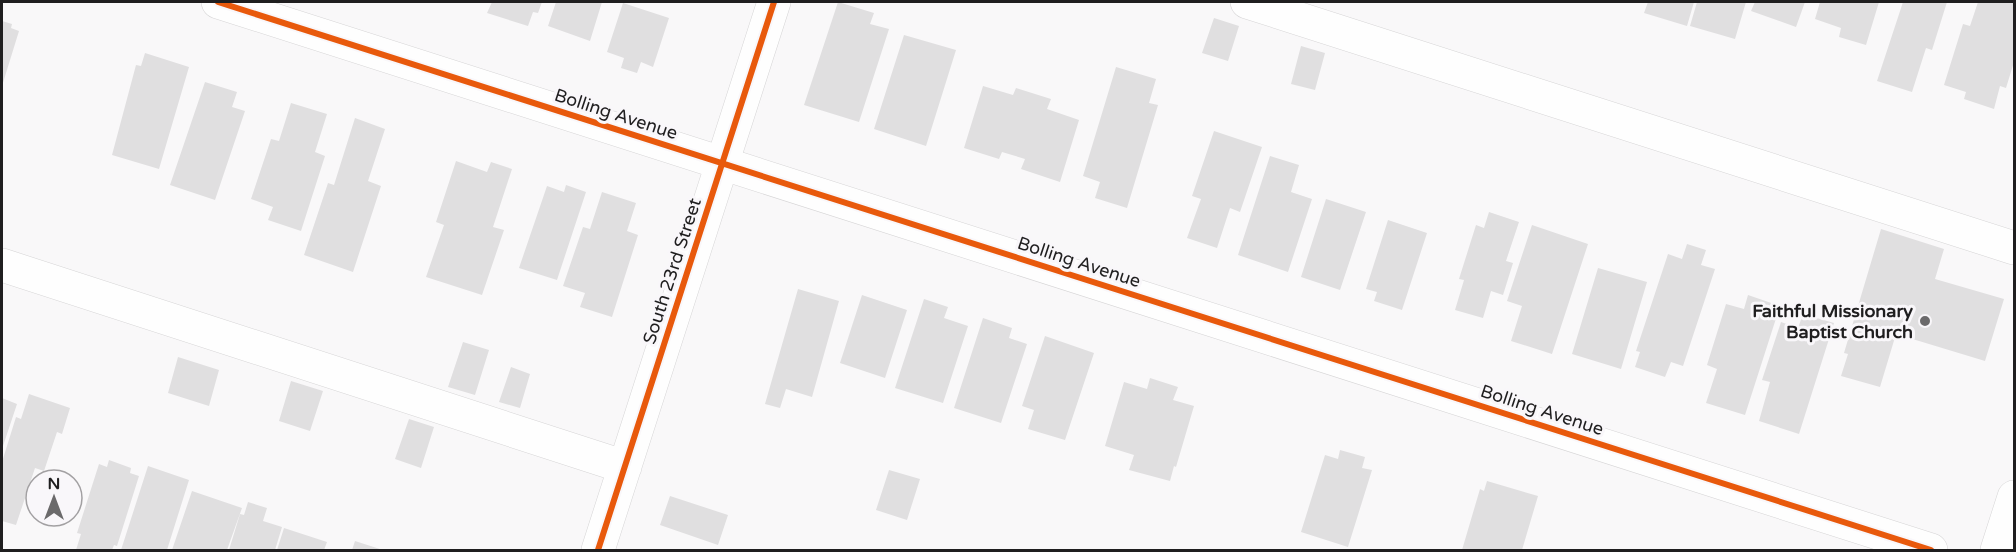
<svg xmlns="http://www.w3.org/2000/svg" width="2016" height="552" viewBox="0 0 2016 552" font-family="'Varela Round',sans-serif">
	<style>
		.building { fill: #e0dfe0 }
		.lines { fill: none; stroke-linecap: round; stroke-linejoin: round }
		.minor-casing { stroke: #d6d5d6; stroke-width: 34 }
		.major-casing { stroke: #d6d5d6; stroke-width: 34 }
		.minor { stroke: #fefefe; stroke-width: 33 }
		.major { stroke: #fefefe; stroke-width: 33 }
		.cycleway-casing { stroke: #f9f7fa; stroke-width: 10 }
		.cycleway { stroke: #e8590c; stroke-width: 6 }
		.poi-dot { fill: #6b6a6b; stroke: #f9f7fa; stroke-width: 2 }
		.labels { text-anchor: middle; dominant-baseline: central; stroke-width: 6; stroke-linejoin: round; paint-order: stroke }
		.street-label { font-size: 18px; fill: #1f1e1f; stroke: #f9f7fa }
		.poi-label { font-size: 18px; font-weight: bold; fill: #1f1e1f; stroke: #f9f7fa; text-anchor: end }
	</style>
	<rect width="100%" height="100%" fill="#f9f8f9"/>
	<path class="building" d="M492 2H542L538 13 533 12 528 26 487 13Z
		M556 2H602L590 41 548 26Z
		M838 2 874 13 870 24 889 29 859 122 804 105Z
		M1648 2H1694L1687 26 1644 13Z
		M1697 2H1746L1735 39 1690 26Z
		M1755 2H1805L1796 27 1751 11Z
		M1820 2H1879L1866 45 1839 37 1841 28 1815 19Z
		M1903 2H1947L1932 50 1926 48 1912 92 1877 81Z
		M1978 2H2014V62L2006 88 2000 86 1994 109 1964 99 1966 92 1944 85 1963 24 1970 26Z
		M623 3 669 18 653 67 641 62 637 73 621 68 624 58 607 52Z
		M1214 18 1239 26 1228 61 1202 53Z
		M2 21 12 24 11 28 19 31 2 86Z
		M904 35 956 50 926 146 874 129Z
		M1301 46 1325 53 1315 90 1291 84Z
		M145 53 189 67 159 169 112 155 136 65 141 66Z
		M1116 67 1156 79 1149 103 1158 105 1127 208 1095 198 1100 182 1083 176Z
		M205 82 237 92 232 107 245 111 215 200 170 185Z
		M983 86 1013 95 1016 88 1051 99 1047 109 1079 120 1060 182 1021 169 1025 159 1002 152 999 159 964 148Z
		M291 103 327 114 315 152 325 156 301 231 268 220 273 207 251 199 271 139 279 141Z
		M355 118 385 129 368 181 381 186 353 272 304 255 328 183 334 185Z
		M1214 131 1262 147 1240 212 1230 208 1217 248 1187 238 1201 199 1192 196Z
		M1270 156 1299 165 1291 192 1312 199 1288 272 1238 255Z
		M456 161 487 172 491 162 512 169 493 227 504 230 482 295 426 277 444 225 436 222Z
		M566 185 586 192 557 280 519 268 547 186 564 192Z
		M602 192 636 203 627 231 638 235 612 317 580 307 585 293 563 286 583 227 590 229Z
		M1326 199 1366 212 1340 290 1301 277Z
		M1489 212 1519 222 1506 261 1513 263 1503 295 1491 291 1483 318 1455 310 1464 280 1459 279 1476 225 1484 228Z
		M1388 220 1427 233 1402 310 1374 301 1377 292 1366 289Z
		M1532 225 1588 244 1552 354 1511 341 1522 306 1507 301Z
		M1881 229 1944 249 1935 279 2004 299 1985 361 1896 334 1880 387 1841 376 1848 354 1844 353Z
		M1687 244 1706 250 1701 265 1715 269 1683 366 1671 362 1665 377 1635 367 1640 352 1636 351 1668 254 1682 259Z
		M1598 268 1647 282 1621 369 1572 354Z
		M798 289 839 301 812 397 786 389 780 408 765 404Z
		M862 295 907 310 885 378 840 363Z
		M1748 295 1780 306 1745 415 1706 403 1717 369 1707 365 1726 304 1744 309Z
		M924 299 948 307 944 318 968 326 943 403 895 388Z
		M1803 314 1834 323 1799 434 1759 421 1770 382 1762 380 1781 322 1798 328Z
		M983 318 1012 328 1009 338 1027 344 1001 423 954 408Z
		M1045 336 1094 353 1065 440 1028 429 1034 410 1022 406Z
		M463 342 489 350 475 395 448 387Z
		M178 357 219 370 209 406 168 393Z
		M511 367 530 374 520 408 499 402Z
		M1150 378 1178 387 1173 400 1194 406 1176 467 1174 466 1170 481 1129 470 1134 455 1105 446 1124 382 1147 389Z
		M291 381 323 391 310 431 279 421Z
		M29 394 70 408 62 434 57 432 44 471 35 468 16 525 2 521V462L16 417 21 419Z
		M2 398 17 404 2 449Z
		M409 419 434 427 421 468 395 459Z
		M1340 450 1365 457 1362 468 1372 470 1348 547 1301 532 1325 455 1338 459Z
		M109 460 131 468 130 473 139 476 117 546 114 545 112 550H76L81 534 77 533 99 464 107 467Z
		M148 466 189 480 167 550H121Z
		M889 470 920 479 907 520 876 510Z
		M1487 481 1538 496 1522 550H1462L1480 489 1484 491Z
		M192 491 242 508 227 550H172Z
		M670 496 728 515 718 545 660 525Z
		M248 502 267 508 263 521 282 527 275 550H229L240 514 244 515Z
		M284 528 327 542 324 550H277Z
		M355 541 383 550H352Z"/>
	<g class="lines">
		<defs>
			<path id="minor" d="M218 2 1931 550
				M1247 2 2014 248
				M2 265 625 467
				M598 550 774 2"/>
			<path id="major" d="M1997 550 2014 497"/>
		</defs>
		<use href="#minor" class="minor-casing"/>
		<use href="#major" class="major-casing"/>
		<use href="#minor" class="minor"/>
		<use href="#major" class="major"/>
		<defs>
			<path id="cycleway" d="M218 2 1931 550
				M598 550 774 2"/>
		</defs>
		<use href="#cycleway" class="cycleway-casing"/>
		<use href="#cycleway" class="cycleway"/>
	</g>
	<circle class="poi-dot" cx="1925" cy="321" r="6"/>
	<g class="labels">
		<g class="street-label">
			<text transform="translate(616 114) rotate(18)">Bolling Avenue</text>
			<text transform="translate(1079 262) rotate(18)">Bolling Avenue</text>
			<text transform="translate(672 271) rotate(-72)">South 23rd Street</text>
			<text transform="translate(1542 410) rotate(18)">Bolling Avenue</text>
		</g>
		<g class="poi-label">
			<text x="1913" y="311">Faithful Missionary<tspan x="1913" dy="21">Baptist Church</tspan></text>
		</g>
	</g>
	<rect width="2016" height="552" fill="none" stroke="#1f1e1f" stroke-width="6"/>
	<g transform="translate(54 498)"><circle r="28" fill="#f9f7fa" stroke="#a2a0a2" stroke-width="1.5"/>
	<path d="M0-4.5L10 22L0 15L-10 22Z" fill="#6b6a6b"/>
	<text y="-9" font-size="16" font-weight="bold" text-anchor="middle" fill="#1f1e1f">N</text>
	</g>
</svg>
